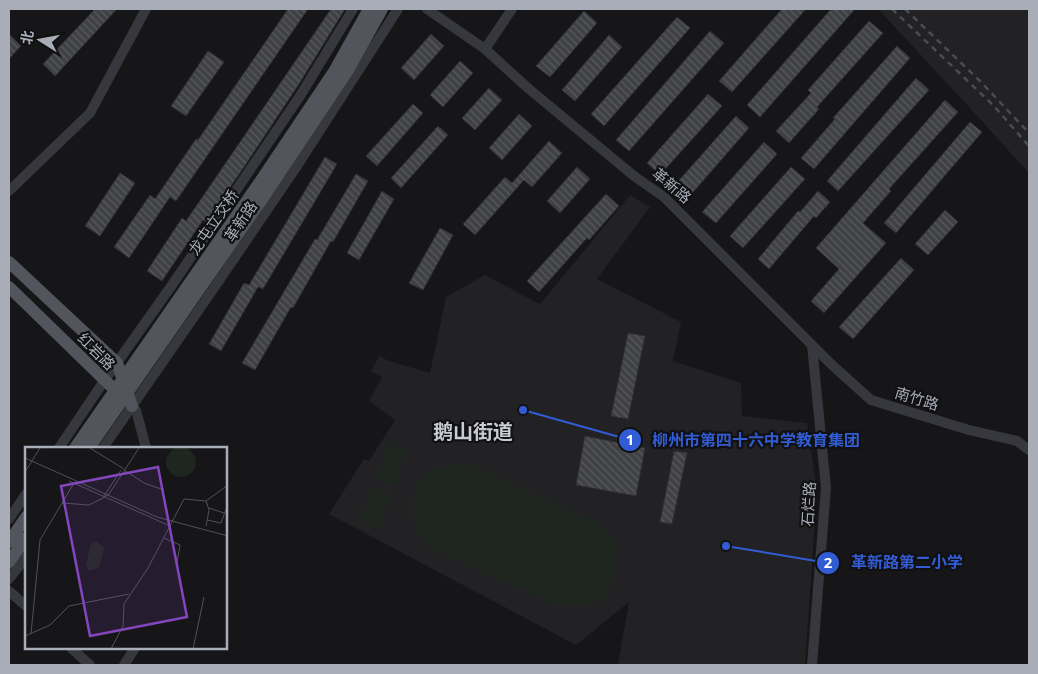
<svg xmlns="http://www.w3.org/2000/svg" width="1038" height="674" viewBox="0 0 1038 674" font-family="'Noto Sans','Noto Sans SC',sans-serif">
	<style>
		.built { fill: #222225 }
		.garden { fill: #1e261f }
		.building { fill: url(#building-back-hatch); stroke: #303034 }
		.lines { fill: none; stroke-linecap: round; stroke-linejoin: round }
		.minor { stroke: #37383d; stroke-width: 10 }
		.major { stroke: #53555c; stroke-width: 12 }
		.rail { stroke: #4a4c52; stroke-width: 2.5; stroke-dasharray: 6 5; stroke-linecap: butt }
		.labels { text-anchor: middle; dominant-baseline: central; stroke-width: 4.5; stroke-linejoin: round; paint-order: stroke }
		.street-label { font-size: 15px; fill: #a8adb8; stroke: #111113 }
		.district-label { font-size: 20px; font-weight: bold; fill: #c9ccd4; stroke: #111113 }
		.inset-road { fill: none; stroke: #505258; stroke-width: 1 }
		.view { fill: #8446be; fill-opacity: 0.15; stroke: #8446be; stroke-width: 2.5 }
		.inset-edge { fill: none; stroke: #a8adb8; stroke-width: 2.5 }
		.leader { fill: none; stroke: #325cd3; stroke-width: 2 }
		.callout-dot { fill: #325cd3; stroke: #111113; stroke-width: 2 }
		.mark-label { font-size: 15px; text-anchor: middle; font-weight: bold; fill: #fff }
		.callout-label { font-size: 16px; text-anchor: middle; font-weight: bold; fill: #325cd3; stroke: #111113; stroke-width: 4.5; stroke-linejoin: round; paint-order: stroke }
	</style>
	<defs>
		<pattern id="building-back-hatch" width="6" height="6" patternUnits="userSpaceOnUse" patternTransform="scale(1.25)"><rect width="6" height="6" fill="#404145"/><path d="M-1 5l2 2M0 0l6 6M5-1l2 2" fill="none" stroke="#595a5e"/></pattern>
	</defs>
	<rect width="100%" height="100%" fill="#161618"/>
	<path class="built" d="M878 9H1029V173L969 107Z
		M630 195 650 207 597 279 681 322 673 361 741 383 742 416 807 423 817 490 805 665H618L629 602 576 645 329 514 364 459 369 461 395 420 369 401 382 377 371 371 379 356 389 361 430 373 446 297 485 275 540 304Z"/>
	<path class="garden" d="M389 443 407 450 394 485 376 479Z
		M469 464 601 525 619 546 607 598 581 606 556 605 427 546 415 528 412 506 420 479 439 467Z
		M373 487 391 494 378 529 360 522Z"/>
	<path class="building" d="M95 9H117L55 76 43 64Z
		M288 9H308L176 201 170 197 129 258 114 247 150 195 155 199 196 139 198 140Z
		M331 9H345L299 84 242 170 206 222 203 220 162 281 147 271 182 218 186 221Z
		M782 9H806L732 92 719 81Z
		M831 9H855L760 117 747 105Z
		M584 11 597 23 550 77 536 66Z
		M677 17 690 28 604 126 591 114Z
		M869 21 883 33 817 107 819 109 789 143 776 131 811 93 808 90Z
		M710 31 724 43 629 151 616 140Z
		M9 34 21 46 9 59Z
		M431 34 444 46 414 80 401 68Z
		M609 35 622 47 575 101 562 90Z
		M897 46 910 58 814 169 801 158 835 119 833 118Z
		M208 51 224 62 186 116 171 106Z
		M460 61 473 73 443 107 430 95Z
		M916 78 929 90 838 191 827 181Z
		M489 88 502 100 475 130 462 118Z
		M708 94 722 106 660 175 647 163Z
		M945 100 958 112 889 189 891 191 863 223 886 243 824 313 811 301 839 269 816 248Z
		M413 104 423 113 377 166 366 156Z
		M519 114 532 126 502 160 489 148Z
		M736 116 749 128 688 198 674 186Z
		M970 122 982 132 896 233 884 223Z
		M438 126 448 135 401 188 391 178Z
		M549 141 562 153 532 187 524 180 475 235 463 224 505 177 512 183Z
		M764 142 777 154 716 223 702 212Z
		M325 157 337 164 263 289 258 287 221 351 209 344 244 283 249 285Z
		M577 167 590 179 560 213 547 201Z
		M791 167 805 179 743 248 730 236Z
		M120 173 135 183 100 236 85 226Z
		M356 174 368 181 333 242 331 241 293 308 291 307 255 370 242 363 315 239 317 240Z
		M382 191 394 199 359 260 347 253Z
		M818 191 830 202 816 218 814 216 769 269 758 259 798 211 800 212Z
		M606 194 619 206 589 240 587 238 539 292 527 281Z
		M945 210 958 222 928 255 915 244Z
		M440 228 453 235 423 290 409 283Z
		M901 258 914 270 853 339 839 327Z
		M628 333 645 336 628 419 611 416Z
		M585 436 645 448 636 496 576 485Z
		M674 451 687 453 672 524 660 522Z"/>
	<g class="lines">
		<path class="minor" d="M427 9 485 49 529 89 634 176 664 197 831 364 871 400 969 430 1017 441 1029 450
			M485 49 512 9
			M9 191 90 113 146 9
			M132 406 136 410 146 448
			M59 448 104 381 172 285 300 96 353 9
			M103 448 214 288 295 169 398 9
			M9 519 26 494
			M9 579 26 557
			M9 591 26 606
			M71 648 90 665
			M124 665 135 648
			M812 665 826 488 812 345"/>
		<path class="major" d="M9 262 117 363 132 406
			M9 287 120 395
			M75 448 264 176 335 70 369 9
			M89 448 262 199 348 70 382 9
			M9 542 26 517
			M9 562 26 538"/>
		<path class="rail" d="M892 9 993 105 1029 146
			M905 9 981 82 1029 133"/>
	</g>
	<g class="labels">
		<g class="street-label">
			<text transform="translate(672 185) rotate(40)">革新路</text>
			<text transform="translate(240 221) rotate(-56)">革新路</text>
			<text transform="translate(213 222) rotate(-55)">龙屯立交桥</text>
			<text transform="translate(97 351) rotate(45)">红岩路</text>
			<text transform="translate(917 398) rotate(17)">南竹路</text>
			<text transform="translate(808 504) rotate(-87)">石烂路</text>
		</g>
		<g class="district-label">
			<text x="473" y="431">鹅山街道</text>
		</g>
	</g>
	<g transform="translate(25 447)">
		<rect width="202" height="202" fill="#161618"/>
		<path d="M141 15a15 15 0 1 1 30 0a15 15 0 1 1-30 0Z" fill="#1e261f"/>
		<path d="M71 94 79 101 74 121 64 124 61 117 66 97Z" fill="#1e261f"/>
		<path class="inset-road" d="M65 1 99 22M0 11 132 70 203 89M99 23 119 36 139 43M0 25 15 1M44 34 145 79M79 49 96 23M78 51 84 47 114 1M181 54 184 63 181 79M37 56 64 58 78 51M184 61 199 66M182 73 196 76 203 57M139 91 155 98 152 116M6 187 15 93 49 36M0 189 25 178 44 159 104 147M86 202 98 179 99 157 123 121 159 52 181 54 203 38M168 202 179 150"/>
		<path class="view" d="M133 20 162 170 65 189 36 39Z"/>
		<rect width="202" height="202" class="inset-edge"/>
	</g>
	<path class="leader" d="M523 410L630 440M726 546L828 563"/>
	<g class="callout-dot">
		<circle cx="523" cy="410" r="5"/>
		<circle cx="726" cy="546" r="5"/>
		<circle cx="630" cy="440" r="12"/>
		<circle cx="828" cy="563" r="12"/>
	</g>
	<g class="mark-label">
		<text x="630" y="445">1</text>
		<text x="828" y="568">2</text>
	</g>
	<g class="callout-label">
		<text x="756" y="446">柳州市第四十六中学教育集团</text>
		<text x="907" y="568">革新路第二小学</text>
	</g>
	<rect width="1038" height="674" fill="none" stroke="#a8adb8" stroke-width="20"/>
	<g transform="translate(40 40) rotate(281)" stroke="#111113" stroke-width="4" paint-order="stroke">
	<path d="M0-4L9 19L0 12L-9 19Z" fill="#a8adb8"/>
	<text y="-8" font-size="14" font-weight="bold" text-anchor="middle" fill="#a8adb8">北</text>
	</g>
</svg>
